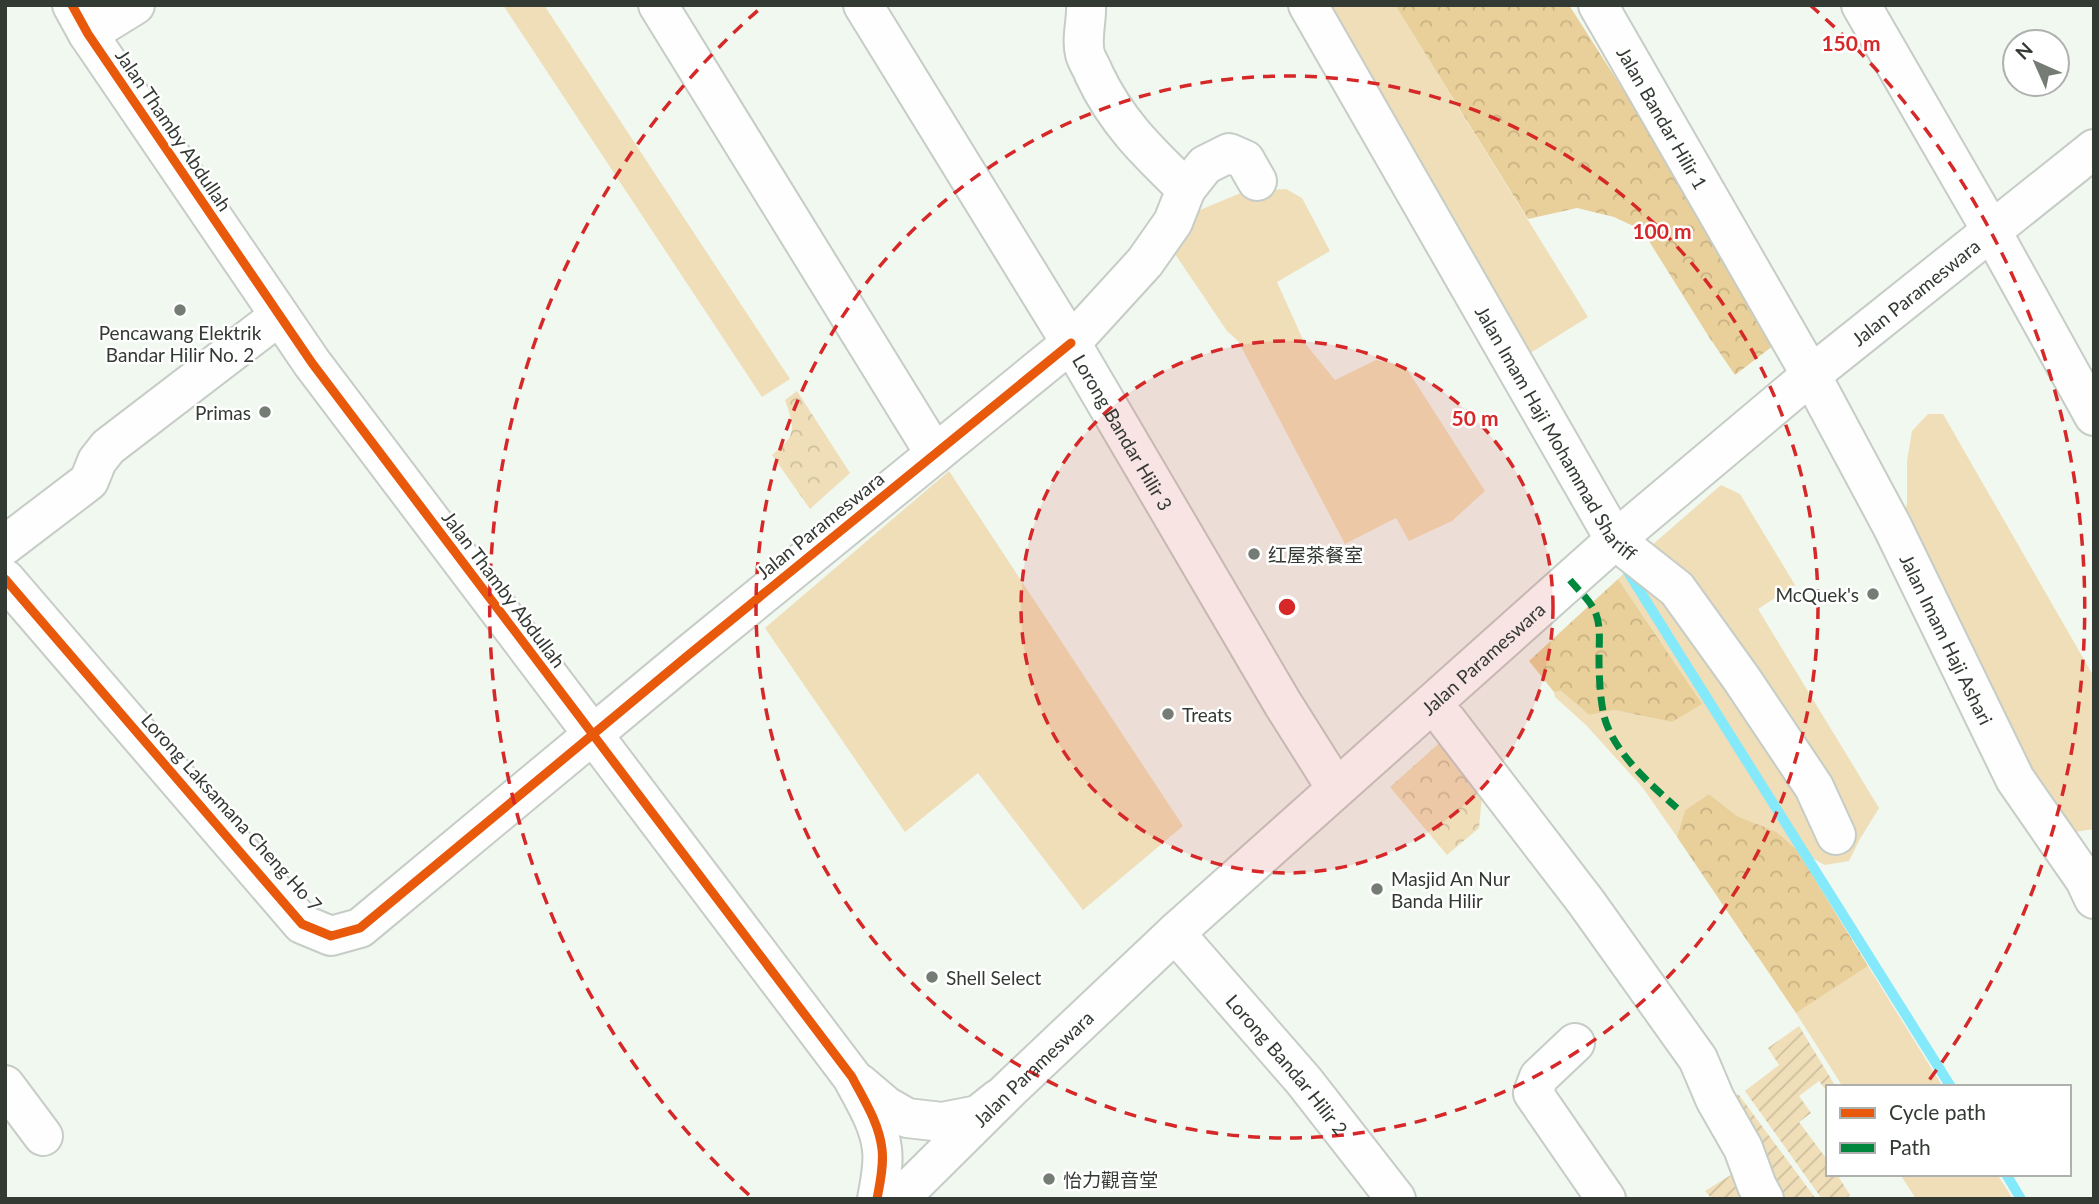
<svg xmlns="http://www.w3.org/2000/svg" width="2099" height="1204" viewBox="0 0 2099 1204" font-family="Lato,'Noto Sans SC',sans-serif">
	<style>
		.grass { fill: #efdeb8 }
		.forest { fill: url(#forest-crowns) }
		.park { fill: url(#park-crowns) }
		.garden { fill: url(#garden-furrows) }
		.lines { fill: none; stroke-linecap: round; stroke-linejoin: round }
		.stream { stroke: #84e9fa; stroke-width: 10 }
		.minor-casing { stroke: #c6ccc6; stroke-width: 42 }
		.major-casing { stroke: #c6ccc6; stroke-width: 42 }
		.minor { stroke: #fdfefd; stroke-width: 38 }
		.major { stroke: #fdfefd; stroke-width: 38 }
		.quiet { stroke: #00873e; stroke-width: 7; stroke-dasharray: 14 7; stroke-linecap: butt }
		.cycleway-casing { stroke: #fff; stroke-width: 13 }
		.cycleway { stroke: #e8590c; stroke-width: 9 }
		.ring { fill: none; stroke: #d62828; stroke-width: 3.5; stroke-dasharray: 12 9 }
		.poi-dot { fill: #757c75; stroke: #fff; stroke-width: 2.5 }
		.labels { text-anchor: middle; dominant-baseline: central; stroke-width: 5; stroke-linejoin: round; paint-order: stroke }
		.street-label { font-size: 19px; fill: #333933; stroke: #fff }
		.poi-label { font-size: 19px; fill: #333933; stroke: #fff; text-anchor: start }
		.centre { fill: #d62828; stroke: #fff; stroke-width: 3.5 }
		.ring-label { font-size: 21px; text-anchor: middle; font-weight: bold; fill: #d62828; stroke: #fff; stroke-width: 5; stroke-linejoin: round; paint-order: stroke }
	</style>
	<defs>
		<pattern id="forest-crowns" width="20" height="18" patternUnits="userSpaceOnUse" patternTransform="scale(1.75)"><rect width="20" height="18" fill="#e9cf99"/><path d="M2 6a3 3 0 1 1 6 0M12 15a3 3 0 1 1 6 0" fill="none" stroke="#c8b284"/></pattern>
		<pattern id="park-crowns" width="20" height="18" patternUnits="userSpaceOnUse" patternTransform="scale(1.75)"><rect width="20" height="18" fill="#efdeb8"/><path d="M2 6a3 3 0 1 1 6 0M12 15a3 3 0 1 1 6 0" fill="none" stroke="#cdbf9f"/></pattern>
		<pattern id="garden-furrows" width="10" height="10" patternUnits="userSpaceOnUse" patternTransform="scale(1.75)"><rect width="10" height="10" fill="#efdeb8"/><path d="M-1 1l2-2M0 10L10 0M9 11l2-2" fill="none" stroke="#cdbf9f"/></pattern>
	</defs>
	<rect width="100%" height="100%" fill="#f0f8f0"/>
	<path class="grass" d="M503 5H544L790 379 762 397Z
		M1316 5H1395L1588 317 1519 360Z
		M1286 189 1302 198 1330 251 1277 282 1304 342 1335 380 1376 360 1405 366 1485 491 1452 521 1409 541 1396 518 1345 544 1238 341 1227 331 1171 248 1200 210 1243 192Z
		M1928 414H1943L2094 677V829L2068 833 2053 821 1903 521 1907 503V461L1912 431Z
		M949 471 1183 826 1083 910 978 773 905 832 765 628Z
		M1721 485 1740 494 1795 585 1758 609 1879 808 1860 839 1849 861 1825 865 1797 850 1777 832 1737 816 1709 794 1685 810 1677 837 1643 788 1586 725 1555 697 1554 692 1561 691 1589 715 1614 710 1672 722 1701 704 1618 579 1651 546Z
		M1868 966 1943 1087H1843L1796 1013Z
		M1900 1174H1997L2013 1199H1916Z"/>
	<path class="forest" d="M1395 5H1569L1782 339 1735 375 1709 337 1642 230 1614 217 1577 208 1528 219Z
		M1618 579 1702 704 1672 722 1614 710 1589 715 1561 691 1554 692 1529 661Z
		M1709 794 1737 816 1777 832 1797 850 1868 966 1796 1013 1677 837 1685 810Z"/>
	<path class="park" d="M797 391 850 473 810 509 772 455C797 435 795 429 785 400Z
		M1444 739 1482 796 1479 828 1447 855 1390 787Z"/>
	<path class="garden" d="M1799 1026 1836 1087H1828V1093L1819 1081 1799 1096 1811 1113 1799 1122 1828 1161V1174L1838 1176 1850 1195 1846 1199H1822L1745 1091 1779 1065 1768 1048Z
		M1729 1093 1739 1095 1816 1199H1772Z
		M1744 1167 1754 1199H1712L1705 1191Z"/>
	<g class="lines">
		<path class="stream" d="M1628 572 1951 1087
			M2006 1174 2021 1199"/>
		<defs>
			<g id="minor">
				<path d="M72 5 88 34 312 363 852 1077C864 1100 879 1123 882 1149 884 1165 880 1183 877 1199"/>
				<path d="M658 5 935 454"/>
				<path id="s1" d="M863 5 1071 343 1283 704 1336 788"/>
				<path d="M1086 5C1087 21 1081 38 1085 54 1087 61 1092 68 1094 74 1117 123 1148 152 1186 189"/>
				<path id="s2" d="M1308 5 1615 540 1677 589 1741 678 1814 787 1836 835"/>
				<path id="s3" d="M1598 5 1811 375 1892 526 2015 779 2085 880 2094 899"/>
				<path d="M1861 5 1991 230 2094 416"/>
				<path d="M88 34 135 5"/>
				<path d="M5 545 89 481 97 461 108 447 279 316"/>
				<path d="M5 579 302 924 331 936 360 928 686 657 1071 343 1145 262 1173 222 1186 189 1205 165 1229 153 1245 160 1257 181"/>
				<path d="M1447 721 1586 902 1698 1059 1715 1099 1743 1148 1757 1186 1764 1199"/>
				<path id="s4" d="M1175 933 1304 1081 1396 1199"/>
				<path d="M1575 1043 1539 1077 1533 1093 1606 1199"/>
				<path d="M859 1083 886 1106 907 1118 942 1122 978 1115 998 1099"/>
				<path d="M5 1085 43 1136"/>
			</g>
			<g id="major">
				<path id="s5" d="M899 1199 1010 1089 1175 933 1615 540 1811 375 2094 149"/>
			</g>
		</defs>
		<use href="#minor" class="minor-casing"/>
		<use href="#major" class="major-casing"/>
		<use href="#minor" class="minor"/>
		<use href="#major" class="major"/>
		<path class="quiet" d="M1570 580C1578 590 1592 602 1596 614 1601 627 1599 644 1599 657 1599 676 1600 698 1604 716 1613 752 1651 785 1677 808"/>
		<defs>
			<path id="cycleway" d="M72 5 88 34 312 363 852 1077C864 1100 879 1123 882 1149 884 1165 880 1183 877 1199
				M5 579 302 924 331 936 360 928 686 657 1071 343"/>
		</defs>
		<use href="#cycleway" class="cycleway-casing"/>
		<use href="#cycleway" class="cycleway"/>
	</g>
	<circle cx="1287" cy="607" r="266" fill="#d62828" fill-opacity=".12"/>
	<g class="ring">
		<circle cx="1287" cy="607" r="266"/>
		<circle cx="1287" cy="607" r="531"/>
		<path d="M749 1195A797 797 0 0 1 764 5M1810 5A797 797 0 0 1 1924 1087"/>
	</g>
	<g class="poi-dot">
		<circle cx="180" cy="310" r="7"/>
		<circle cx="265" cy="412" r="7"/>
		<circle cx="1254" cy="554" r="7"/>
		<circle cx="1873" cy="594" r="7"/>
		<circle cx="1168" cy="714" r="7"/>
		<circle cx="1377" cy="889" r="7"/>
		<circle cx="932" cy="977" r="7"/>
		<circle cx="1049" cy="1179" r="7"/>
	</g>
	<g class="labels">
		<g class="street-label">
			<text stroke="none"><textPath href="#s3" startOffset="130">Jalan Bandar Hilir 1</textPath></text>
			<text transform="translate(174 130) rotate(56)">Jalan Thamby Abdullah</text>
			<text stroke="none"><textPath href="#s5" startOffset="1363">Jalan Parameswara</textPath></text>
			<text stroke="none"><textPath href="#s2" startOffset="495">Jalan Imam Haji Mohammad Shariff</textPath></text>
			<text stroke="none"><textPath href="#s1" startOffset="500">Lorong Bandar Hilir 3</textPath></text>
			<text transform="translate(820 525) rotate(-39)">Jalan Parameswara</text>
			<text transform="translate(504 589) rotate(53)">Jalan Thamby Abdullah</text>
			<text stroke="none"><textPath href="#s3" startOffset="724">Jalan Imam Haji Ashari</textPath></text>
			<text stroke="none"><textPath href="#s5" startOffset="796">Jalan Parameswara</textPath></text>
			<text transform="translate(232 812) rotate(48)">Lorong Laksamana Cheng Ho 7</text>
			<text stroke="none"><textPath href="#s4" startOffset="173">Lorong Bandar Hilir 2</textPath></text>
			<text stroke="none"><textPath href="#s5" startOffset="187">Jalan Parameswara</textPath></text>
		</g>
		<g class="poi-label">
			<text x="180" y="332" text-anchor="middle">Pencawang Elektrik<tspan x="180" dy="22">Bandar Hilir No. 2</tspan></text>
			<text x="251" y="412" text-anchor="end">Primas</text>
			<text x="1268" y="554">红屋茶餐室</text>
			<text x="1859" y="594" text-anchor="end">McQuek's</text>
			<text x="1182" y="714">Treats</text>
			<text x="1391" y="878">Masjid An Nur<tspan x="1391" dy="22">Banda Hilir</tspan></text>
			<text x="946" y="977">Shell Select</text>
			<text x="1063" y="1179">怡力觀音堂</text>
		</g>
	</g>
	<circle cx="1287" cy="607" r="10" class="centre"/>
	<g class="ring-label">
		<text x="1851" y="51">150 m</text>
		<text x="1662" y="239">100 m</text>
		<text x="1475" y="426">50 m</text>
	</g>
	<rect width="2099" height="1204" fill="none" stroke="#333933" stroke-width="14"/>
	<rect x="1826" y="1085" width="245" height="91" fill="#ffffff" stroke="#adb0ad" stroke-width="2"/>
	<rect x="1840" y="1108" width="35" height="10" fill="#e8590c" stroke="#adb0ad" stroke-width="2"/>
	<text x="1889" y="1120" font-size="21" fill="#333933">Cycle path</text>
	<rect x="1840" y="1143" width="35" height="10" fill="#00873e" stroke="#adb0ad" stroke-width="2"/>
	<text x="1889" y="1155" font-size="21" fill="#333933">Path</text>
	<g transform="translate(2036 63) rotate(315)"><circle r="33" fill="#ffffff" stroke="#adb0ad" stroke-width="2"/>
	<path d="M0-5L12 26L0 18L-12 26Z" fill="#757c75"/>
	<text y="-10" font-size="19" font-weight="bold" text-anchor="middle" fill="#333933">N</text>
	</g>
</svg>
